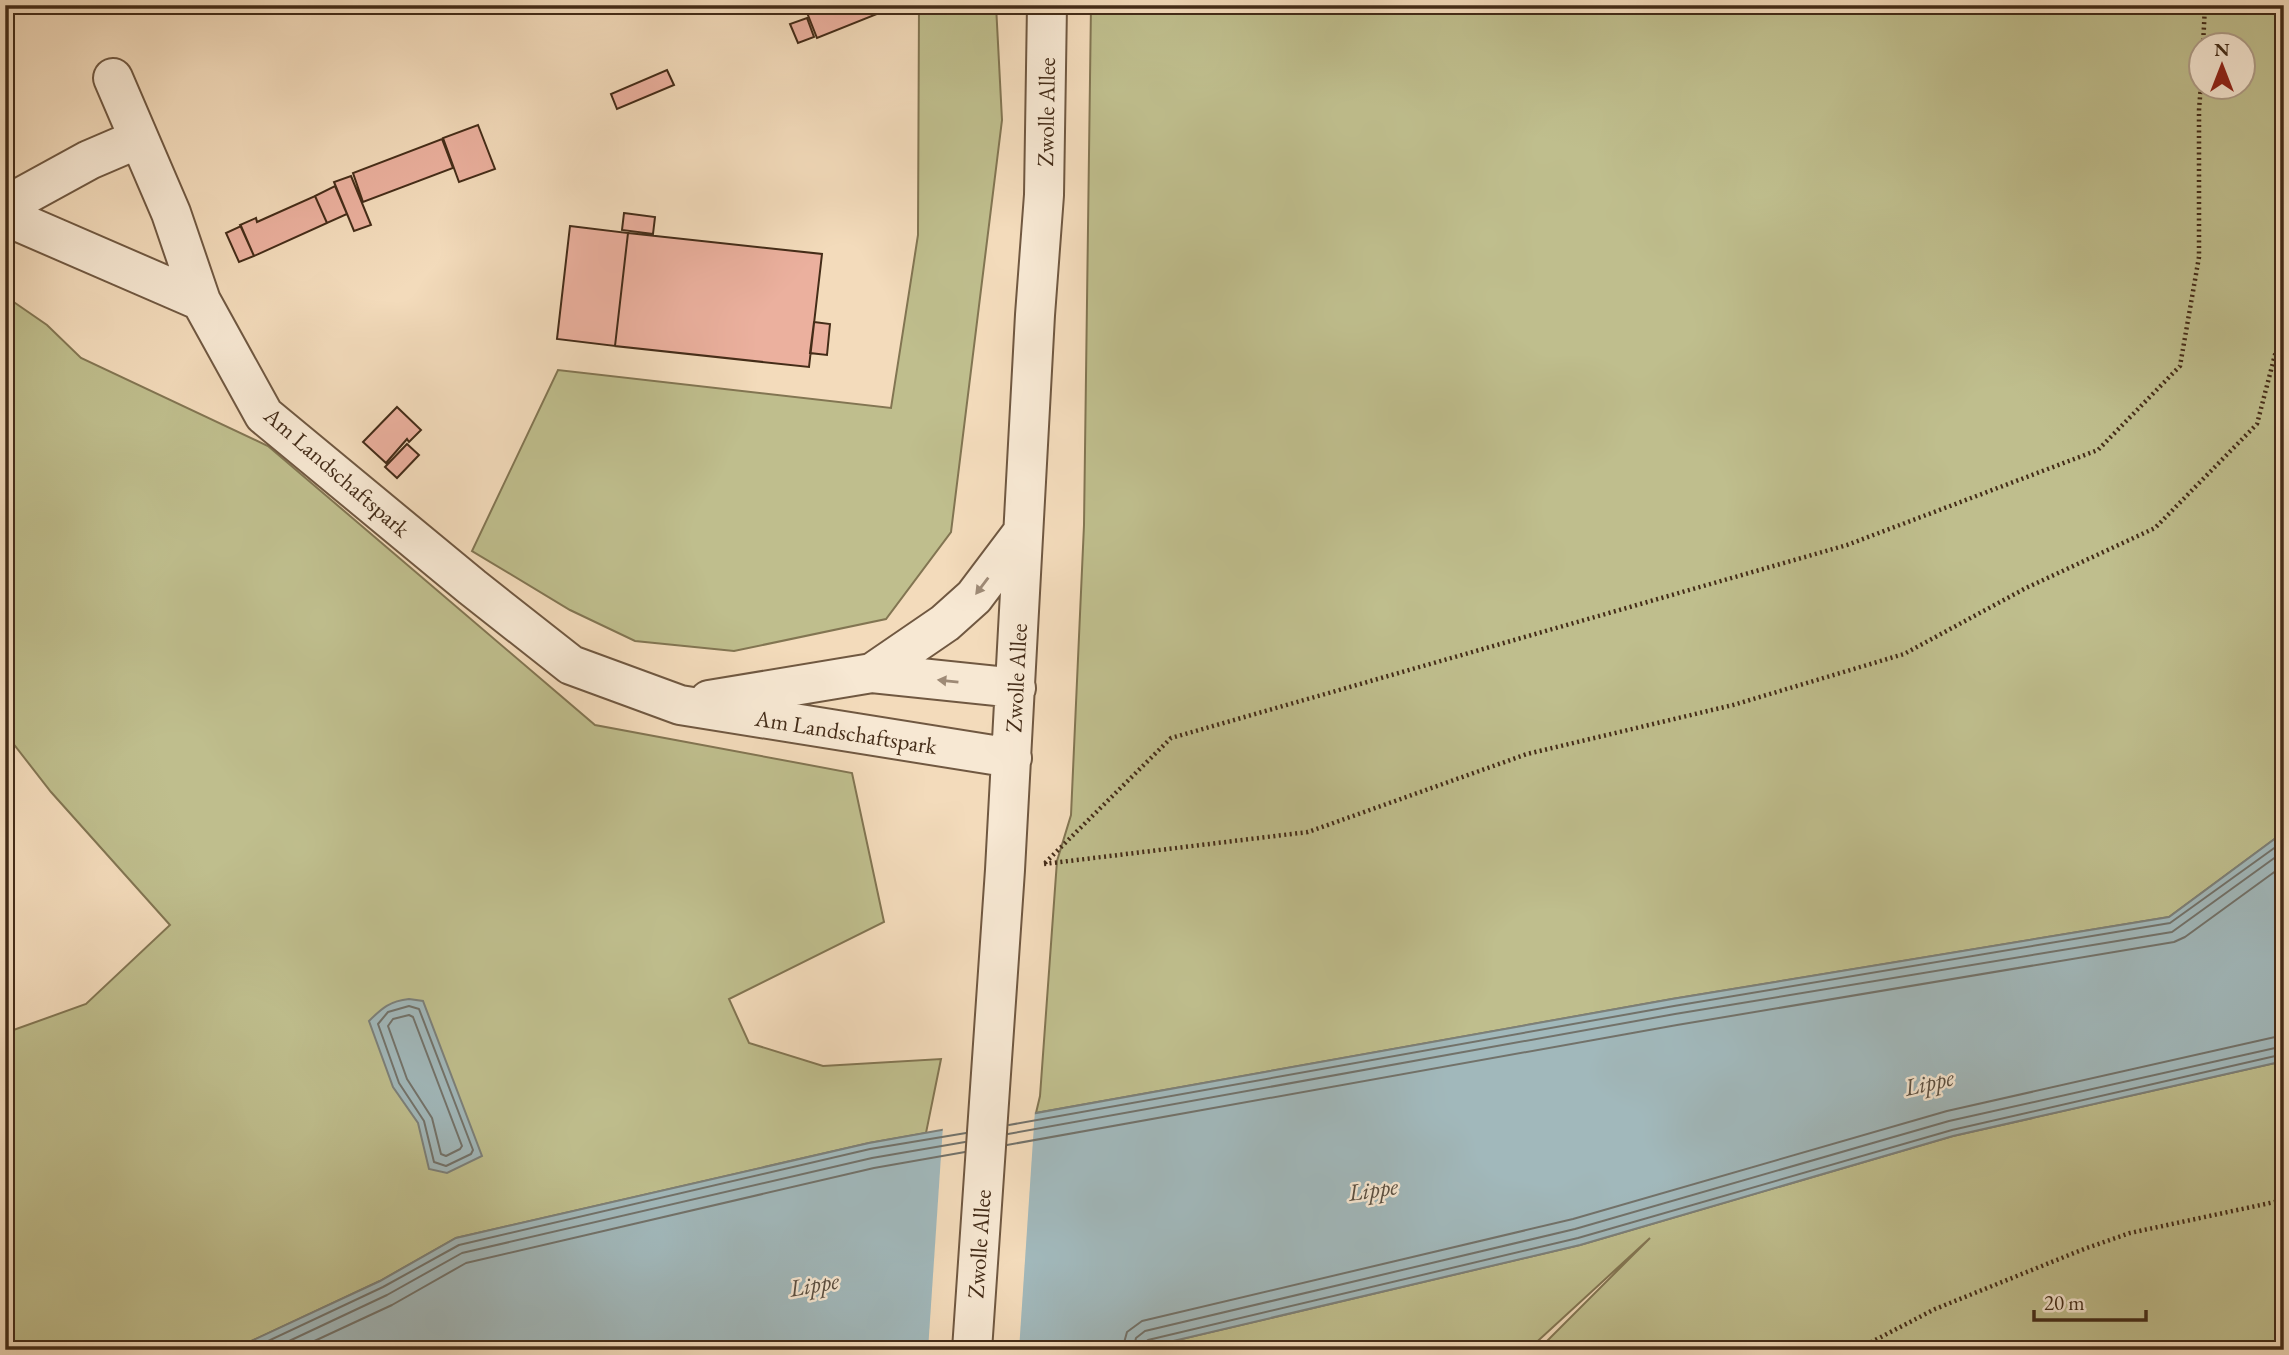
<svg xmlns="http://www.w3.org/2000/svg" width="2289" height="1355" viewBox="0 0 2289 1355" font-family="'EB Garamond',serif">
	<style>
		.green { fill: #bfbe8d; stroke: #827552; stroke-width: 2; fill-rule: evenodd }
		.water { fill: #a1b8bb; stroke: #7c807a; stroke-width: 2 }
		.pier { fill: #f3dbbb }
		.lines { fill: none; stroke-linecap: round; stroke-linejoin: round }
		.shore { stroke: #72726a; stroke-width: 2 }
		.building { fill: #ebb09e; stroke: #442c18; stroke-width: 2 }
		.minor-casing { stroke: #705841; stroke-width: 42 }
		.path { stroke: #442c18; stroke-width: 4.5; stroke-dasharray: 2 3.5; stroke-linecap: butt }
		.minor { stroke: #f7e8d3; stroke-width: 38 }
		.oneway { fill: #9e8a76 }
		.labels { text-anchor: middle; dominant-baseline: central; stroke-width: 5; stroke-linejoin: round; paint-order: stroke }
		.street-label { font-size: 23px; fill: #442c18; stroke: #f7e8d3 }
		.water-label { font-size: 24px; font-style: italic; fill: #5b4f41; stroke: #f7e8d3 }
	</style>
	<rect width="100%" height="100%" fill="#f3dbbb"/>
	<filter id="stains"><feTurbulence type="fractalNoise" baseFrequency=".00286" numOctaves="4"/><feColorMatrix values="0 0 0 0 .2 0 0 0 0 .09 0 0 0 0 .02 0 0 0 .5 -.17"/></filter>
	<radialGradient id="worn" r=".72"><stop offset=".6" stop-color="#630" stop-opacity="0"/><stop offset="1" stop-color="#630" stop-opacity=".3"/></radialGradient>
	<path class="green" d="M919 5H996L1002 120 951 532 886 619 734 651 635 641 570 610 472 551 558 370 891 408 918 235Z
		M1091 5H2284V832L2169 917 1672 999 1036 1113 1040 1096 1057 861 1071 815 1084 525ZM2202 46H2244V88H2202Z
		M5 296 47 325 81 358 268 446 595 725 852 773 884 922 729 999 749 1043 823 1066 941 1059 926 1133 869 1143 456 1238 380 1281 232 1350H5V1033L86 1004 170 925 51 792 5 733Z
		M2284 1061V1350H1538L1650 1238 1528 1350H1135L1580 1245 1953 1136Z"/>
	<path class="water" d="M2284 832V1061L1953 1136 1580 1245 1135 1350H232L380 1281 456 1238 869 1143 1672 999 2169 917Z
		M409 999 423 1001 482 1156 447 1173 429 1169 418 1123 393 1087 369 1021C382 1008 390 1001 409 999Z"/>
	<path class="pier" d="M1035 1110 1019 1350H928L943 1126Z"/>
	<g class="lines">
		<path class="shore" d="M409 1006 419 1009 473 1150 471 1154 446 1166 434 1162 424 1121 399 1083 378 1024 388 1012Z
			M409 1015 413 1017 462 1146 460 1149 446 1156 441 1154 432 1118 407 1079 388 1026 393 1019Z
			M1009 1125 1674 1006 2170 923 2284 841
			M1008 1134 1675 1014 2172 932 2284 851
			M1007 1145 1677 1025 2174 942 2185 937 2284 865
			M249 1350 383 1287 459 1245 870 1149 966 1133
			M270 1350 387 1295 462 1253 872 1158 965 1142
			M295 1350 392 1305 466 1263 874 1168 965 1152
			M1122 1350 1127 1332 1142 1321 1573 1219 1947 1111 2284 1035
			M1133 1350 1136 1338 1145 1331 1575 1229 1949 1121 2284 1046
			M1142 1350 1143 1344 1148 1340 1578 1238 1952 1130 2284 1054"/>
	</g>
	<path class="building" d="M787 5H805L789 12Z
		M817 5H891L892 8 817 38 806 10Z
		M807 18 814 37 798 43 790 24Z
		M667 70 674 85 617 109 611 94Z
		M478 125 495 169 459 182 443 138Z
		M442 139 453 168 363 202 353 173Z
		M351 176 371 225 354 231 334 182Z
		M335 186 347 214 327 223 315 196Z
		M315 196 327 223 254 256 240 225 256 218 257 222Z
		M624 213 655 217 653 234 622 230Z
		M241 226 254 256 239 262 226 233Z
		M570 226 628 233 615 346 557 339Z
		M628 233 822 254 809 367 615 346Z
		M814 322 830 324 827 355 810 353Z
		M397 407 421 430 409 442 407 439 386 463 363 442Z
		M407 444 419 455 397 478 385 467Z"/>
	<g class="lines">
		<defs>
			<path id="minor" d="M113 78 171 213 201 301 264 415 472 587 571 665 680 705 1012 758
				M5 206 89 160 138 139
				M5 216 201 301
				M872 673 945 623 974 597 1023 532
				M709 700 872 673 1016 688
				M972 1350 1005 870 1035 315 1044 195 1047 5"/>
		</defs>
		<use href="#minor" class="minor-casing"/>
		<path class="path" d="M1083 9 1110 5
			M2203 46 2205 5
			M1045 863 1171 738 1847 545 2098 450 2180 366 2199 257V110L2202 71
			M1044 864 1308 832 1527 754 1733 705 1904 654 2026 588 2155 528 2257 424 2284 320
			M1856 1350 1935 1309 2084 1249 2130 1233 2284 1200"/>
		<use href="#minor" class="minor"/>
	</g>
	<defs><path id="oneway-solid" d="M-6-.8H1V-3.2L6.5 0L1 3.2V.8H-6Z" transform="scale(1.75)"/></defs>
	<g class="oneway">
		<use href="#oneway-solid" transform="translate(982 586) rotate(127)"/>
		<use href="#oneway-solid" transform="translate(948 681) rotate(-174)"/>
	</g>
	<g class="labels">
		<g class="street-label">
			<text transform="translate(1046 112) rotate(-89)">Zwolle Allee</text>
			<text transform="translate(337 472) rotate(41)">Am Landschaftspark</text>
			<text transform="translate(1016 678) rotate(-87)">Zwolle Allee</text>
			<text transform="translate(846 732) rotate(9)">Am Landschaftspark</text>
			<text transform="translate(979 1244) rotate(-86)">Zwolle Allee</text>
		</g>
		<g class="water-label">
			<text transform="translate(1929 1082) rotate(-13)">Lippe</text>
			<text transform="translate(1373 1189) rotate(-8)">Lippe</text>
			<text transform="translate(814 1284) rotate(-10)">Lippe</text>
		</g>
	</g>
	<rect width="2289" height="1355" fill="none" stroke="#f3dbbb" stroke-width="28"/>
	<rect x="7" y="7" width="2275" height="1341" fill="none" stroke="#442c18" stroke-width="3.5"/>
	<rect x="14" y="14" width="2261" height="1327" fill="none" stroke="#442c18" stroke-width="2"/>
	<g transform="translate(2222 66)"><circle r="33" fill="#f7e8d3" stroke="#af9d88" stroke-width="2"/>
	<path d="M0-5L12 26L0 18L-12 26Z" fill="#8f2418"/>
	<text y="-10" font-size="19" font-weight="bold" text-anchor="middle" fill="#442c18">N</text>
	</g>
	<path d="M2034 1310v10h112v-10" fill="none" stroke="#442c18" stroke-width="3.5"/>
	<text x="2044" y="1310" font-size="21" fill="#442c18" stroke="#f7e8d3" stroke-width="5" paint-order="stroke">20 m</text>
	<rect width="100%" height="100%" filter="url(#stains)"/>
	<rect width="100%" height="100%" fill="url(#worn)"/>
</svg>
